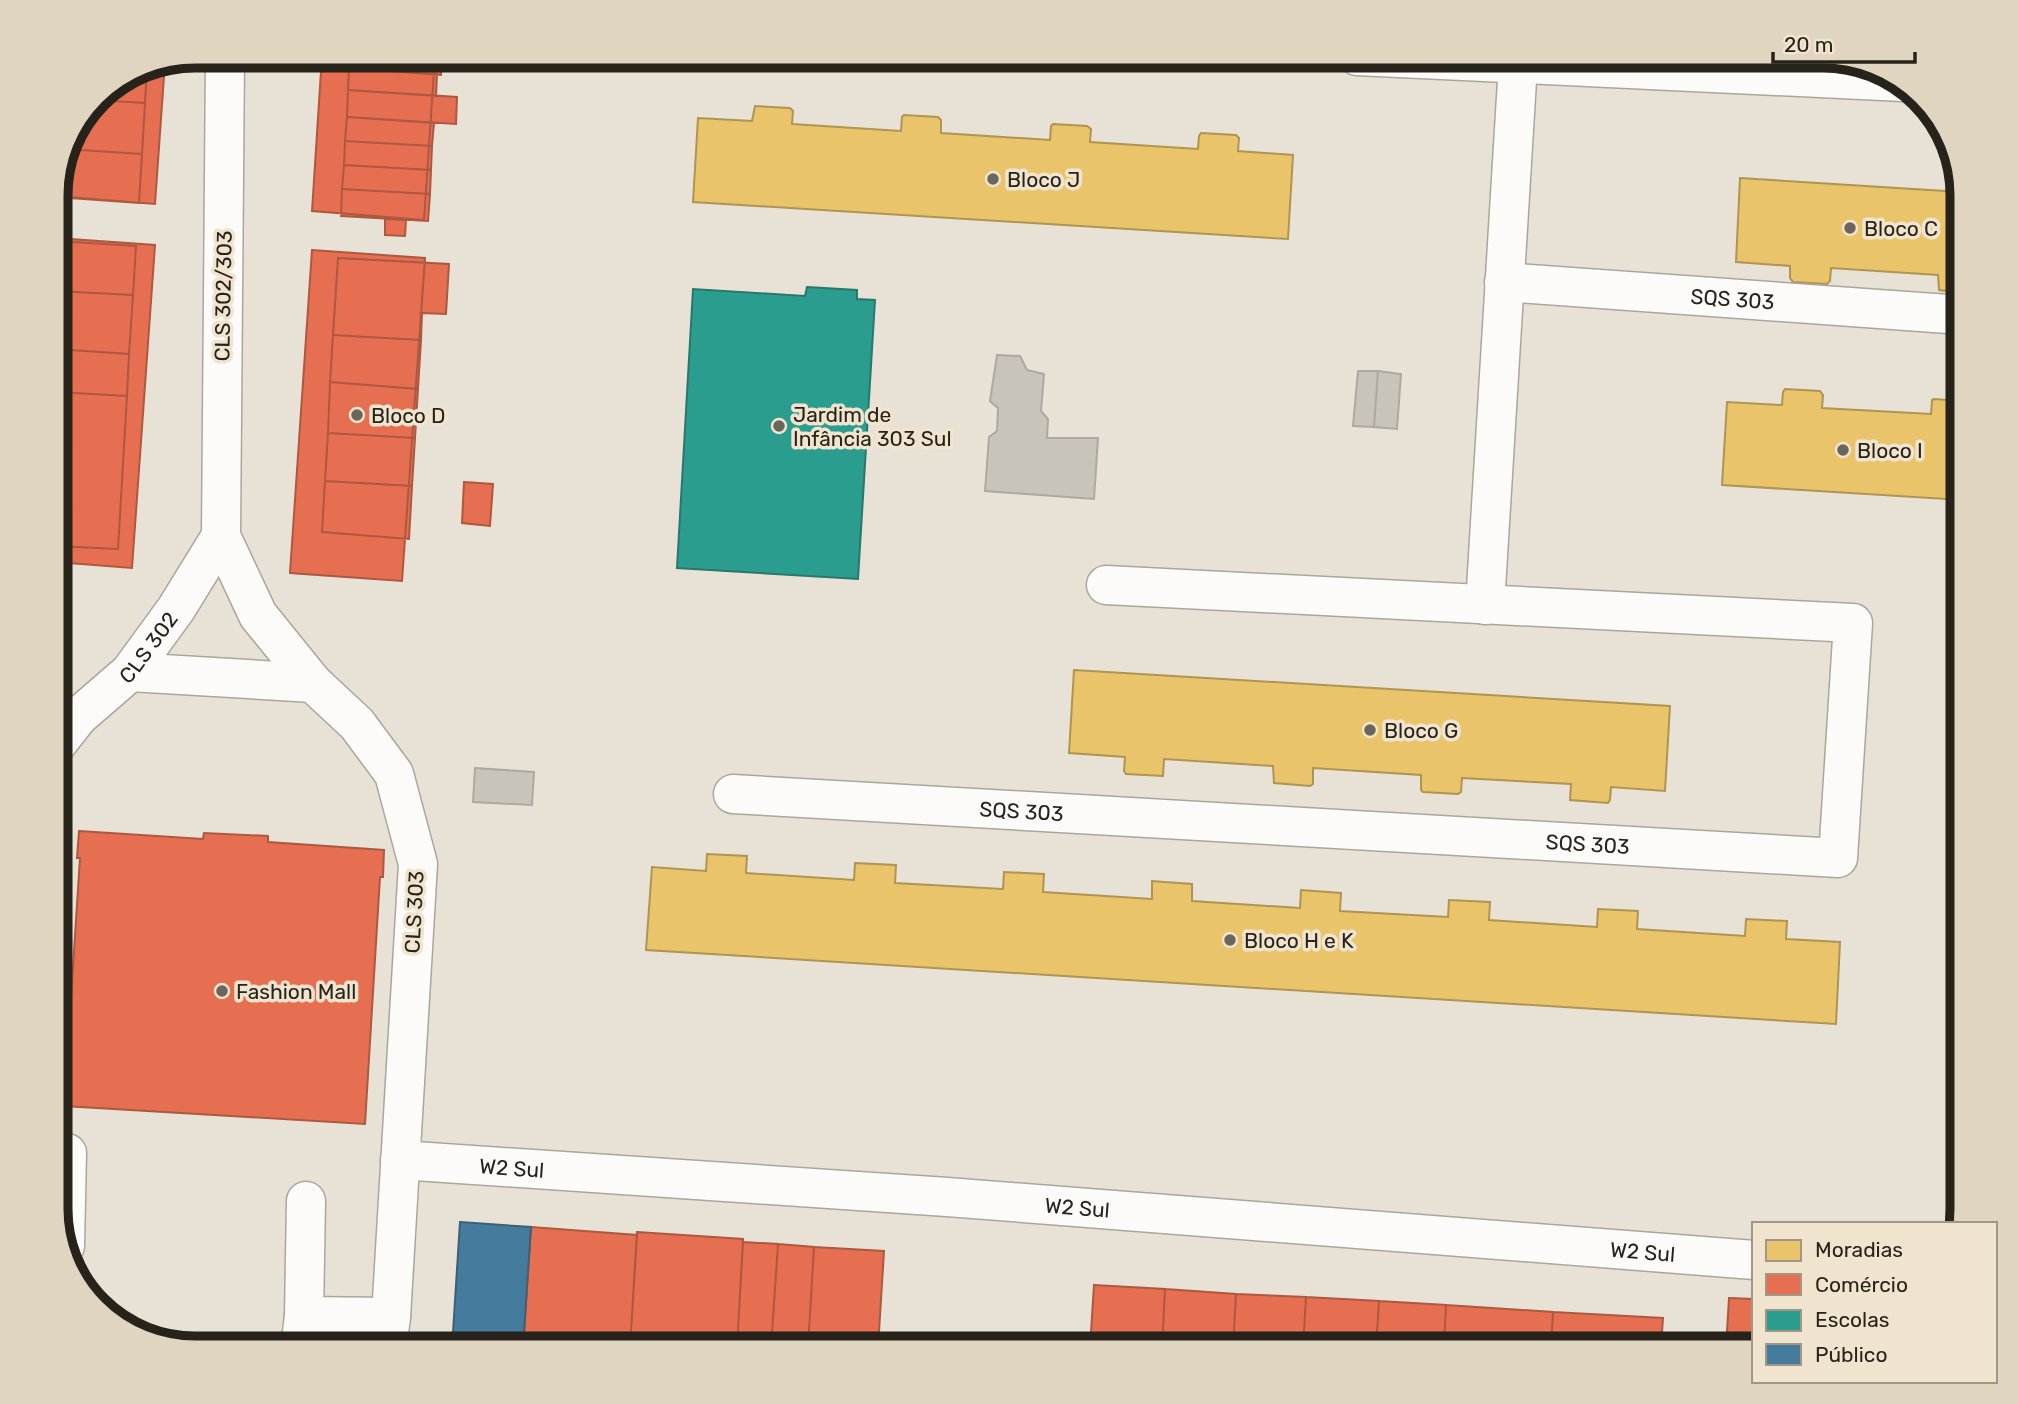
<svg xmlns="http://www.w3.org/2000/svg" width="2018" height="1404" viewBox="0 0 2018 1404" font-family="Rubik,sans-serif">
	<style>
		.homes { fill: #e9c46a; stroke: #af9452; stroke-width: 2 }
		.shops { fill: #e76f51; stroke: #ad5841; stroke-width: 2 }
		.schools { fill: #2a9d8f; stroke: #29786c; stroke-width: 2 }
		.public { fill: #457b9d; stroke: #3c6176; stroke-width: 2 }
		.building { fill: #c9c4ba; stroke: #ada8a0; stroke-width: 2 }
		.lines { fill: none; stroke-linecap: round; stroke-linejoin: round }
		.minor-casing { stroke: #aaa69d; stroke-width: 41 }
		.minor { stroke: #fcfbf9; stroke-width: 38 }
		.poi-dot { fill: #6b665c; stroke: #f0e4ce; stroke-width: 2.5 }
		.labels { text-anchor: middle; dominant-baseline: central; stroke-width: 7; stroke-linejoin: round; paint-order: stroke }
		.poi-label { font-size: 21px; fill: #27231b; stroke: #f0e4ce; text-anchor: start }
		.street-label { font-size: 21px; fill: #27231b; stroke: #f0e4ce }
		.rim { fill: none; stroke: #27231b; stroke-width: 9 }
	</style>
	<rect width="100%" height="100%" fill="#e8e2d6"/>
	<path class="homes" d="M755 106 790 108 793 111 792 124 901 131 902 117 904 115 938 117 941 120V133L1050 140 1051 126 1053 124 1087 126 1091 129 1090 142 1198 149 1199 136 1201 133 1236 135 1239 138 1238 151 1293 155 1288 239 693 202 698 118 752 121Z
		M1740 178 1961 192 1962 293 1939 290 1938 275 1831 268 1830 281 1827 284 1793 282 1790 278V266L1736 262Z
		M1785 389 1820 391 1823 395 1822 408 1931 414 1932 400 1934 399 1962 401V500L1722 485 1727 402 1782 405 1783 392Z
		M1074 670 1670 706 1665 791 1611 787 1610 800 1608 803 1570 800 1571 784 1462 778 1461 792 1458 794 1423 792 1421 790V775L1313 768V784L1310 786 1274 783 1273 766 1164 759 1163 776 1126 774 1124 771 1125 757 1069 753Z
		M707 854 747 856 746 873 854 880 855 863 896 865 895 883 1003 889 1004 872 1044 874 1043 892 1152 899V881L1192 884V901L1300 908 1301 890 1341 893 1340 911 1448 917 1449 900 1490 902 1489 920 1597 927 1598 909 1638 911 1637 929 1745 936 1746 919 1787 921 1786 939 1840 942 1836 1024 646 950 652 867 706 871Z"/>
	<path class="shops" d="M322 56H435L424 220 312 211Z
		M350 56H442L441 75 349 68Z
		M165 62 155 204 56 196V186L67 141 97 96 142 66Z
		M142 66H147L145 103 95 100 97 96Z
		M349 68 437 74 436 96 348 90Z
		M348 90 457 97 456 124 347 117Z
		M95 100 145 103 142 154 65 149 67 141Z
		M347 117 434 123 432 146 345 141Z
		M345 141 432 146 431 170 344 165Z
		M65 149 142 154 139 203 56 197V186Z
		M344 165 431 170 430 194 342 189Z
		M342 189 430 194 428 221 341 216Z
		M385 219 406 220 405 236 385 235Z
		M56 238 155 245 132 568 56 562Z
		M56 241 136 246 133 295 56 291Z
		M312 250 425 258 402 581 290 573Z
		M338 258 449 264 446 314 422 313 421 340 333 335Z
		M56 291 133 295 129 354 56 349Z
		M333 335 421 340 418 389 330 382Z
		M56 349 129 354 127 396 56 392Z
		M330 382 418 389 415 438 328 433Z
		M56 392 127 396 118 549 56 546Z
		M328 433 415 438 412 486 325 481Z
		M325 481 412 486 409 539 322 532Z
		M464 482 493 484 490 526 462 523Z
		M79 831 203 839 204 833 268 836V842L384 850 383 877H380L365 1124 64 1106 80 858H77Z
		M531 1227 637 1235 630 1348H523Z
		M637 1232 743 1239 737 1348H630Z
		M743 1242 778 1244 771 1348H737Z
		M778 1244 814 1247 808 1348H771Z
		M814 1247 884 1251 878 1348H808Z
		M1094 1285 1165 1289 1162 1348H1090Z
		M1165 1289 1236 1294 1233 1348H1162Z
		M1236 1294 1306 1297 1303 1348H1233Z
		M1306 1297 1379 1301 1376 1348H1303Z
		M1729 1298 1754 1299V1348H1726Z
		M1379 1301 1446 1305 1444 1348H1376Z
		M1446 1305 1553 1312 1551 1348H1444Z
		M1553 1312 1663 1318 1661 1348H1551Z"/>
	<path class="schools" d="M807 287 857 290V299L875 300 858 579 677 568 693 289 805 296Z"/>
	<path class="public" d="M460 1222 531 1227 523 1348H452Z"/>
	<path class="building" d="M997 355 1020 356 1027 370 1044 374 1041 411 1048 419 1047 438H1098L1094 499 985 491 989 437 997 431 998 408 990 401Z
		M1358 371H1378L1374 427 1353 426Z
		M1378 371 1401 374 1397 429 1374 427Z
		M475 768 534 772 532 805 473 802Z"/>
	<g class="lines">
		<defs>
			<g id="minor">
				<path d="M225 56 221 536 258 615 313 683 357 724 394 774 418 864 391 1317 387 1348"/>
				<path d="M1357 56 1903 82"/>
				<path id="s1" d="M1504 282 1962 315"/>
				<path d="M1485 605 1518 64"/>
				<path d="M130 672 313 683"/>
				<path id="s2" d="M56 745 78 717 130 672 176 609 221 536"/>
				<path id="s3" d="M733 794 1838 858 1853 623 1106 585"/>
				<path d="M56 1149 67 1153 65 1246"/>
				<path id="s4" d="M400 1160 947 1197 1754 1260"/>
				<path d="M304 1316 391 1317"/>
				<path d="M300 1348 304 1316 306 1201"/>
			</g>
		</defs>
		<use href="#minor" class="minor-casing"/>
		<use href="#minor" class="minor"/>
	</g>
	<g class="poi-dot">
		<circle cx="993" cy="179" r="7"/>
		<circle cx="1850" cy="228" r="7"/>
		<circle cx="357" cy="415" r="7"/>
		<circle cx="779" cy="426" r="7"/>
		<circle cx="1843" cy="450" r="7"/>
		<circle cx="1370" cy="730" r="7"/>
		<circle cx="1230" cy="940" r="7"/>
		<circle cx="222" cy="991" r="7"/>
	</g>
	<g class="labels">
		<g class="poi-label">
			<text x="1007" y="179">Bloco J</text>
			<text x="1864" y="228">Bloco C</text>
			<text x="793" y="414">Jardim de<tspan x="793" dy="24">Infância 303 Sul</tspan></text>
			<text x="371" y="415">Bloco D</text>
			<text x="1857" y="450">Bloco I</text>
			<text x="1384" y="730">Bloco G</text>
			<text x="1244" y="940">Bloco H e K</text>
			<text x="236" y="991">Fashion Mall</text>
		</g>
		<g class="street-label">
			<text transform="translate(223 296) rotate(-89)">CLS 302/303</text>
			<text stroke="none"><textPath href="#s1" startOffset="229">SQS 303</textPath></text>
			<text stroke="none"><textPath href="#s2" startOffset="135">CLS 302</textPath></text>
			<text stroke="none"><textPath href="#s3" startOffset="289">SQS 303</textPath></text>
			<text stroke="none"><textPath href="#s3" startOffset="856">SQS 303</textPath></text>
			<text transform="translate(414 912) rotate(-87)">CLS 303</text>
			<text stroke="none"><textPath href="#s4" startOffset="112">W2 Sul</textPath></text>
			<text stroke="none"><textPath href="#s4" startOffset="679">W2 Sul</textPath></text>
			<text stroke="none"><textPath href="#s4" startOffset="1246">W2 Sul</textPath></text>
		</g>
	</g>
	<path d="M0 0H2018V1404H0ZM195 68H1823A127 127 0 0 1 1950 195V1209A127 127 0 0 1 1823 1336H195A127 127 0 0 1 68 1209V195A127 127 0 0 1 195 68Z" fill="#e0d5c0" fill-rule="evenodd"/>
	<path class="rim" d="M195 68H1823A127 127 0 0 1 1950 195V1209A127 127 0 0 1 1823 1336H195A127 127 0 0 1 68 1209V195A127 127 0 0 1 195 68Z"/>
	<rect x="1752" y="1222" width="245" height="161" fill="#f0e4ce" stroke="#a09786" stroke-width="2"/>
	<rect x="1766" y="1240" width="35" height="21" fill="#e9c46a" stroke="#a09786" stroke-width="2"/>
	<text x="1815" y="1257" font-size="21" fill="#27231b">Moradias</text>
	<rect x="1766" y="1274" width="35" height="21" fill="#e76f51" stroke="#a09786" stroke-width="2"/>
	<text x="1815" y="1292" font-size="21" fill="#27231b">Comércio</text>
	<rect x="1766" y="1310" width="35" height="21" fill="#2a9d8f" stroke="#a09786" stroke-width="2"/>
	<text x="1815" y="1327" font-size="21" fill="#27231b">Escolas</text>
	<rect x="1766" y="1344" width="35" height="21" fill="#457b9d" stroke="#a09786" stroke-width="2"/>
	<text x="1815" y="1362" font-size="21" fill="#27231b">Público</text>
	<path d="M1773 52v10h142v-10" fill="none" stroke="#27231b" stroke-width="3.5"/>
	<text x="1784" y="52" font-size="21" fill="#27231b" stroke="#f0e4ce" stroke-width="5" paint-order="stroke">20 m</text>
</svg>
